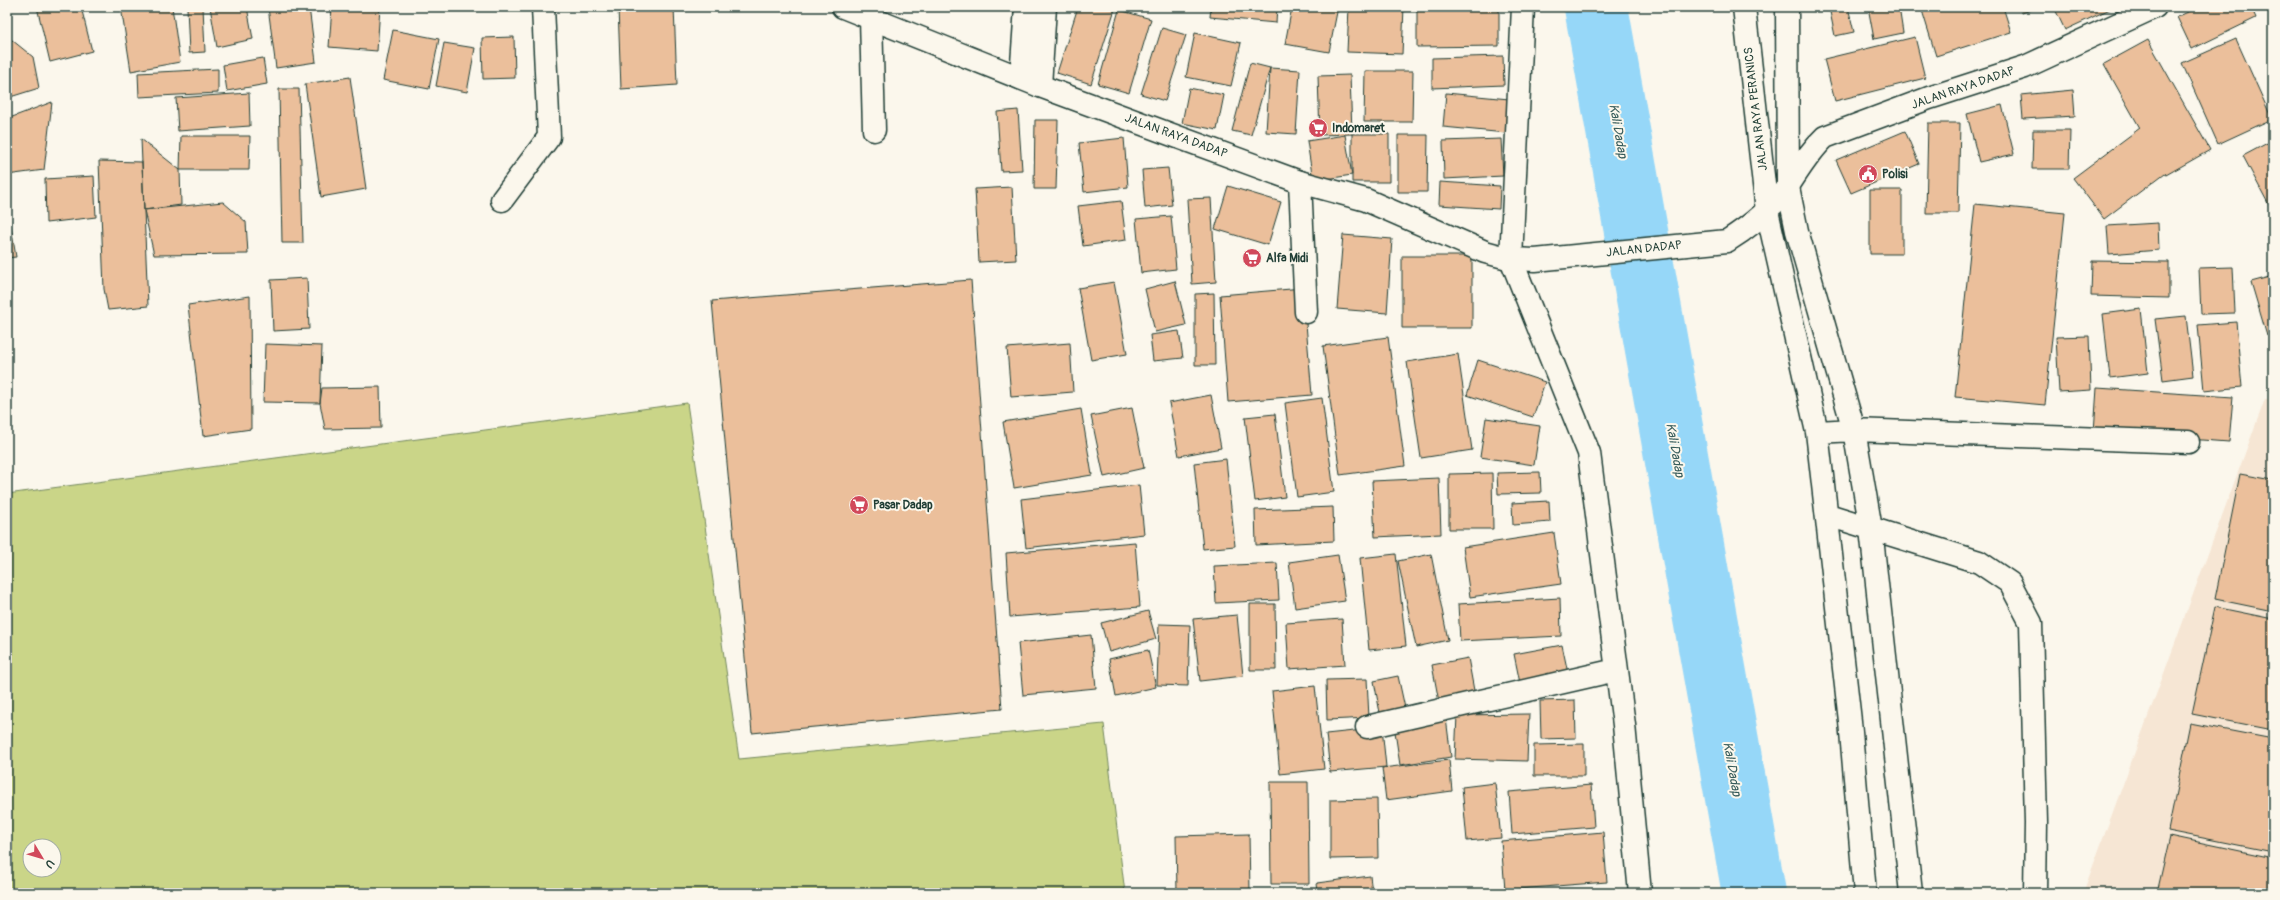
<svg xmlns="http://www.w3.org/2000/svg" width="2280" height="900" viewBox="0 0 2280 900" font-family="Pangolin,sans-serif">
	<style>
		.built { fill: #f6e6d4 }
		.green { fill: #cad588; stroke: #74895e; fill-rule: evenodd }
		.lines { fill: none; stroke-linecap: round; stroke-linejoin: round }
		.river { stroke: #96d7f8; stroke-width: 64 }
		.building { fill: #ebbf9b; stroke: #1f3d34 }
		.minor-casing { stroke: #1f3d34; stroke-width: 25 }
		.major-casing { stroke: #1f3d34; stroke-width: 25 }
		.minor { stroke: #fbf7ec; stroke-width: 22 }
		.major { stroke: #fbf7ec; stroke-width: 22 }
		.labels { text-anchor: middle; dominant-baseline: central; stroke-width: 4; stroke-linejoin: round; paint-order: stroke }
		.street-label { font-size: 12px; fill: #1f3d34; stroke: #fbf7ec }
		.poi-label { font-size: 12px; font-weight: bold; fill: #1f3d34; stroke: #fbf7ec; text-anchor: start }
		.water-label { font-size: 13px; font-style: italic; fill: #375c5b; stroke: #fbf7ec }
	</style>
	<rect width="100%" height="100%" fill="#fbf7ec"/>
	<filter id="ink" filterUnits="userSpaceOnUse"><feTurbulence type="fractalNoise" baseFrequency=".025" numOctaves="2"/><feDisplacementMap in="SourceGraphic" scale="8" xChannelSelector="R" yChannelSelector="G"/><feConvolveMatrix kernelMatrix="1 2 1 2 8 2 1 2 1" color-interpolation-filters="sRGB"/></filter>
	<g filter="url(#ink)">
		<path class="built" d="M2265 399H2273V893H2083Z"/>
		<path class="green" d="M687 403 739 759 1104 724 1125 893H7V494ZM30 846H54V870H30Z"/>
		<g class="lines">
			<path class="river" d="M1596 7 1754 893"/>
		</g>
		<path class="building" d="M37 7H81L92 51 50 62Z
			M121 7H172L180 62 131 71Z
			M187 7H203L205 52 189 53Z
			M210 7H247L253 39 217 47Z
			M268 7H309L316 62 276 68Z
			M332 7H380L377 51 329 47Z
			M618 7H674L677 85 621 89Z
			M1078 7 1115 9 1091 84 1057 73Z
			M1211 7H1277L1276 23 1210 17Z
			M1292 7H1338L1329 52 1285 44Z
			M1349 7H1404L1402 54 1347 52Z
			M1417 7H1499V46L1417 47Z
			M1829 7H1848L1854 32 1835 36Z
			M1868 7H1899L1903 33 1874 39Z
			M1921 7H2003L2011 32 1936 56Z
			M2020 7H2039L2022 13Z
			M2054 7H2109L2110 9 2065 30Z
			M2199 7H2251L2256 18 2192 49 2177 17Z
			M1119 10 1151 19 1129 93 1098 84Z
			M1162 28 1186 35 1165 101 1141 94Z
			M393 30 439 39 429 89 383 80Z
			M1195 33 1241 43 1231 86 1186 77Z
			M7 36 33 57 39 88 7 98Z
			M514 37 515 78 483 79 482 38Z
			M1915 37 1925 78 1835 101 1824 59Z
			M2236 39 2272 119 2218 144 2182 63Z
			M2148 40 2210 150 2166 175 2165 173 2104 219 2073 178 2140 128 2104 64Z
			M444 43 475 48 467 92 436 86Z
			M1503 56 1504 85 1432 88V58Z
			M263 58 267 84 227 91 223 65Z
			M1250 63 1270 68 1251 135 1232 131Z
			M1270 68 1300 70 1296 134 1266 132Z
			M218 69V93L139 97 138 73Z
			M1365 71H1413L1412 122H1364Z
			M1350 75 1352 134 1320 135 1318 76Z
			M350 77 366 189 321 197 305 84Z
			M1189 88 1224 95 1217 130 1182 123Z
			M279 89H299L303 243H282Z
			M2073 90 2075 116 2023 119 2021 95Z
			M249 93 250 126 178 131 176 98Z
			M1446 93 1509 99 1506 133 1443 127Z
			M52 102 44 170 7 175V119Z
			M2002 105 2014 154 1979 162 1967 114Z
			M1018 110 1022 170 1001 171 997 112Z
			M1035 120H1058L1056 189H1034Z
			M1928 123H1960L1958 213H1926Z
			M2033 130H2070L2069 169H2032Z
			M1905 131 1919 164 1851 193 1836 160Z
			M1352 134H1389V182H1352Z
			M1345 135 1352 175 1313 181 1307 141Z
			M1398 135H1428L1427 192H1398Z
			M181 136H250L249 170H180Z
			M1124 138 1128 187 1084 192 1079 143Z
			M141 139 180 170 181 205 144 210Z
			M1501 139 1503 176 1444 179 1443 141Z
			M2273 140V205L2270 207 2243 156Z
			M99 161 142 162 148 306 108 310 104 289Z
			M1168 168 1172 205 1145 208 1142 170Z
			M94 176 96 217 46 223 45 179Z
			M1440 182 1500 186 1499 209 1439 205Z
			M1228 186 1281 202 1268 245 1215 229Z
			M1012 187 1016 260 979 262 975 189Z
			M1870 190H1902V254H1870Z
			M1211 198 1216 282 1192 284 1187 199Z
			M1121 201 1126 240 1083 246 1078 206Z
			M223 202 246 222 248 254 154 255 144 210Z
			M7 203 16 257 7 258Z
			M1975 204 2065 213 2045 405 1955 397Z
			M1171 216 1176 269 1141 273 1136 219Z
			M2158 223 2159 250 2109 254 2107 226Z
			M1343 235 1392 239 1387 313 1337 309Z
			M1402 256H1472V328H1402Z
			M2092 261 2169 262V298L2091 296Z
			M2233 267 2235 313 2201 314 2199 268Z
			M2273 276V334L2267 336 2251 282Z
			M307 278 309 329 273 331 271 280Z
			M971 280 1002 709 752 733 712 301Z
			M1175 281 1186 325 1155 332 1145 289Z
			M1114 282 1127 354 1091 360 1078 288Z
			M1303 288 1312 395 1228 402 1220 295Z
			M1214 293 1215 365H1195V294Z
			M250 296 251 429 203 436 188 305Z
			M2141 309 2148 373 2110 378 2103 314Z
			M2186 316 2193 376 2163 380 2155 319Z
			M2236 322 2242 387 2204 391 2198 325Z
			M1179 331 1183 358 1153 361 1150 335Z
			M2089 336 2091 390 2059 392 2056 337Z
			M1388 337 1405 466 1340 475 1323 346Z
			M1070 343 1073 392 1011 397 1007 348Z
			M265 344 322 346 320 403 263 402Z
			M1458 354 1472 450 1421 458 1407 362Z
			M1478 360 1545 382 1533 417 1467 395Z
			M380 387 381 428 325 429 320 403 322 388Z
			M2097 388 2233 397 2229 442 2094 432Z
			M1211 395 1221 448 1179 456 1169 403Z
			M1322 398 1334 492 1297 497 1285 403Z
			M1132 408 1144 468 1104 477 1091 416Z
			M1081 409 1092 475 1014 488 1003 422Z
			M1275 414 1285 497 1255 501 1245 417Z
			M1486 418 1540 426 1534 465 1480 457Z
			M1226 459 1235 546 1203 549 1194 463Z
			M1540 472 1541 493 1498 494 1497 473Z
			M1492 473 1493 529H1449V474Z
			M2240 474 2273 480V611L2215 599Z
			M1439 478 1441 534 1375 537 1372 481Z
			M1139 485 1144 534 1026 548 1021 499Z
			M1549 501 1550 522 1513 525 1512 503Z
			M1333 507 1334 541 1256 545 1255 510Z
			M1554 533 1561 584 1470 597 1463 547Z
			M1135 542 1140 607 1010 617 1006 553Z
			M1396 554 1406 646 1369 650 1360 558Z
			M1431 554 1448 640 1416 647 1398 561Z
			M1338 555 1345 601 1295 608 1289 562Z
			M1277 563 1279 600 1216 603 1214 566Z
			M1560 598 1561 636 1460 641 1458 604Z
			M1250 604H1275L1276 670H1250Z
			M2215 607 2273 619V730L2192 714Z
			M1148 611 1156 639 1109 652 1101 623Z
			M1237 615 1243 676 1200 681 1193 619Z
			M1342 619 1345 665 1289 669 1286 623Z
			M1159 624 1190 625 1188 686 1157 685Z
			M1091 635 1096 688 1023 695 1018 643Z
			M1562 645 1569 678 1521 688 1514 654Z
			M1148 650 1156 687 1116 696 1109 659Z
			M1468 658 1475 696 1439 702 1432 665Z
			M1398 676 1405 708 1380 713 1374 681Z
			M1367 679 1369 718 1327 720 1326 680Z
			M1315 686 1324 769 1280 774 1272 691Z
			M1575 700 1576 738 1541 739 1540 701Z
			M1529 714 1527 761 1455 759 1457 715Z
			M1446 718 1451 757 1400 765 1394 725Z
			M2190 723 2273 739V852L2168 831Z
			M1382 728 1386 767 1330 772 1326 734Z
			M1584 744V776H1534V745Z
			M1449 760 1452 791 1386 800 1382 768Z
			M1270 782H1308L1309 884H1271Z
			M1495 783 1501 838 1467 841 1462 787Z
			M1591 785 1594 827 1512 834 1509 792Z
			M1377 799 1378 858 1330 859V800Z
			M1603 832 1607 882 1505 890 1501 841Z
			M1249 834 1250 893H1177L1176 836Z
			M2170 836 2273 858V893H2157Z
			M1370 876 1372 893H1318L1317 883Z
			M1616 889 1617 893H1569Z"/>
		<g class="lines">
			<defs>
				<path id="minor" d="M1523 7 1511 259 1589 453 1624 725 1640 893
					M1744 7 1767 211 1817 432 1850 721 1865 893
					M1787 7 1788 187 1797 231 1854 430 1871 529 1911 893
					M871 18 874 130
					M1021 78 1026 7
					M1040 86 1045 7
					M1300 182 1306 312
					M502 200 549 137 543 7
					M1817 432 1854 430 2188 442
					M1828 515 1979 562 2010 583 2031 623 2036 823 2035 893
					M1367 727 1616 670"/>
				<path id="major" d="M843 7 1040 86 1175 136 1300 182 1366 200 1485 252 1511 259 1535 260 1727 241C1751 226 1772 209 1788 186 1800 168 1810 151 1825 137L1929 98 2025 67 2155 7"/>
			</defs>
			<use href="#minor" class="minor-casing"/>
			<use href="#major" class="major-casing"/>
			<use href="#minor" class="minor"/>
			<use href="#major" class="major"/>
		</g>
	</g>
	<defs>
		<symbol id="supermarket-disc" viewBox="-11 -11 22 22"><circle r="9.5" fill="#d1495b" stroke="#fbf7ec"/><path d="M-6-5.5h2.5l.6 2H6L4.5 2H-2.5L-4.4-4H-6ZM-1.5 3.2a1.3 1.3 0 1 0 .1 0ZM3 3.2a1.3 1.3 0 1 0 .1 0Z" fill="#fff"/></symbol>
		<symbol id="civic-disc" viewBox="-11 -11 22 22"><circle r="9.5" fill="#d1495b" stroke="#fbf7ec"/><path d="M-.6-6.5H3V-4.5H.6V-3L4-1V1h2V6H-6V1h2V-1L-.6-3ZM-1.2 2.5V6h2.4V2.5Z" fill="#fff"/></symbol>
	</defs>
	<g fill-rule="evenodd">
		<use href="#supermarket-disc" x="1307" y="117" width="22" height="22"/>
		<use href="#civic-disc" x="1857" y="163" width="22" height="22"/>
		<use href="#supermarket-disc" x="1241" y="247" width="22" height="22"/>
		<use href="#supermarket-disc" x="848" y="494" width="22" height="22"/>
	</g>
	<g class="labels">
		<g class="street-label">
			<text transform="translate(1963 88) rotate(-19)">JALAN RAYA DADAP</text>
			<text transform="translate(1756 109) rotate(-97)">JALAN RAYA PERANICS</text>
			<text transform="translate(1176 136) rotate(20)">JALAN RAYA DADAP</text>
			<text transform="translate(1644 249) rotate(-6)">JALAN DADAP</text>
		</g>
		<g class="poi-label">
			<text x="1332" y="128">Indomaret</text>
			<text x="1882" y="174">Polisi</text>
			<text x="1266" y="258">Alfa Midi</text>
			<text x="873" y="505">Pasar Dadap</text>
		</g>
		<g class="water-label">
			<text transform="translate(1618 131) rotate(80)">Kali Dadap</text>
			<text transform="translate(1675 450) rotate(80)">Kali Dadap</text>
			<text transform="translate(1732 769) rotate(80)">Kali Dadap</text>
		</g>
	</g>
	<rect width="2280" height="900" fill="none" stroke="#fbf7ec" stroke-width="24"/>
	<rect x="12" y="12" width="2256" height="876" fill="none" stroke="#1f3d34" stroke-width="1.5" filter="url(#ink)"/>
	<g transform="translate(42 858) rotate(128)"><circle r="19" fill="#fbf7ec" stroke="#a3ada2"/>
	<path d="M0-3L7 15L0 10L-7 15Z" fill="#d1495b"/>
	<text y="-6" font-size="11" font-weight="bold" text-anchor="middle" fill="#1f3d34">U</text>
	</g>
</svg>
